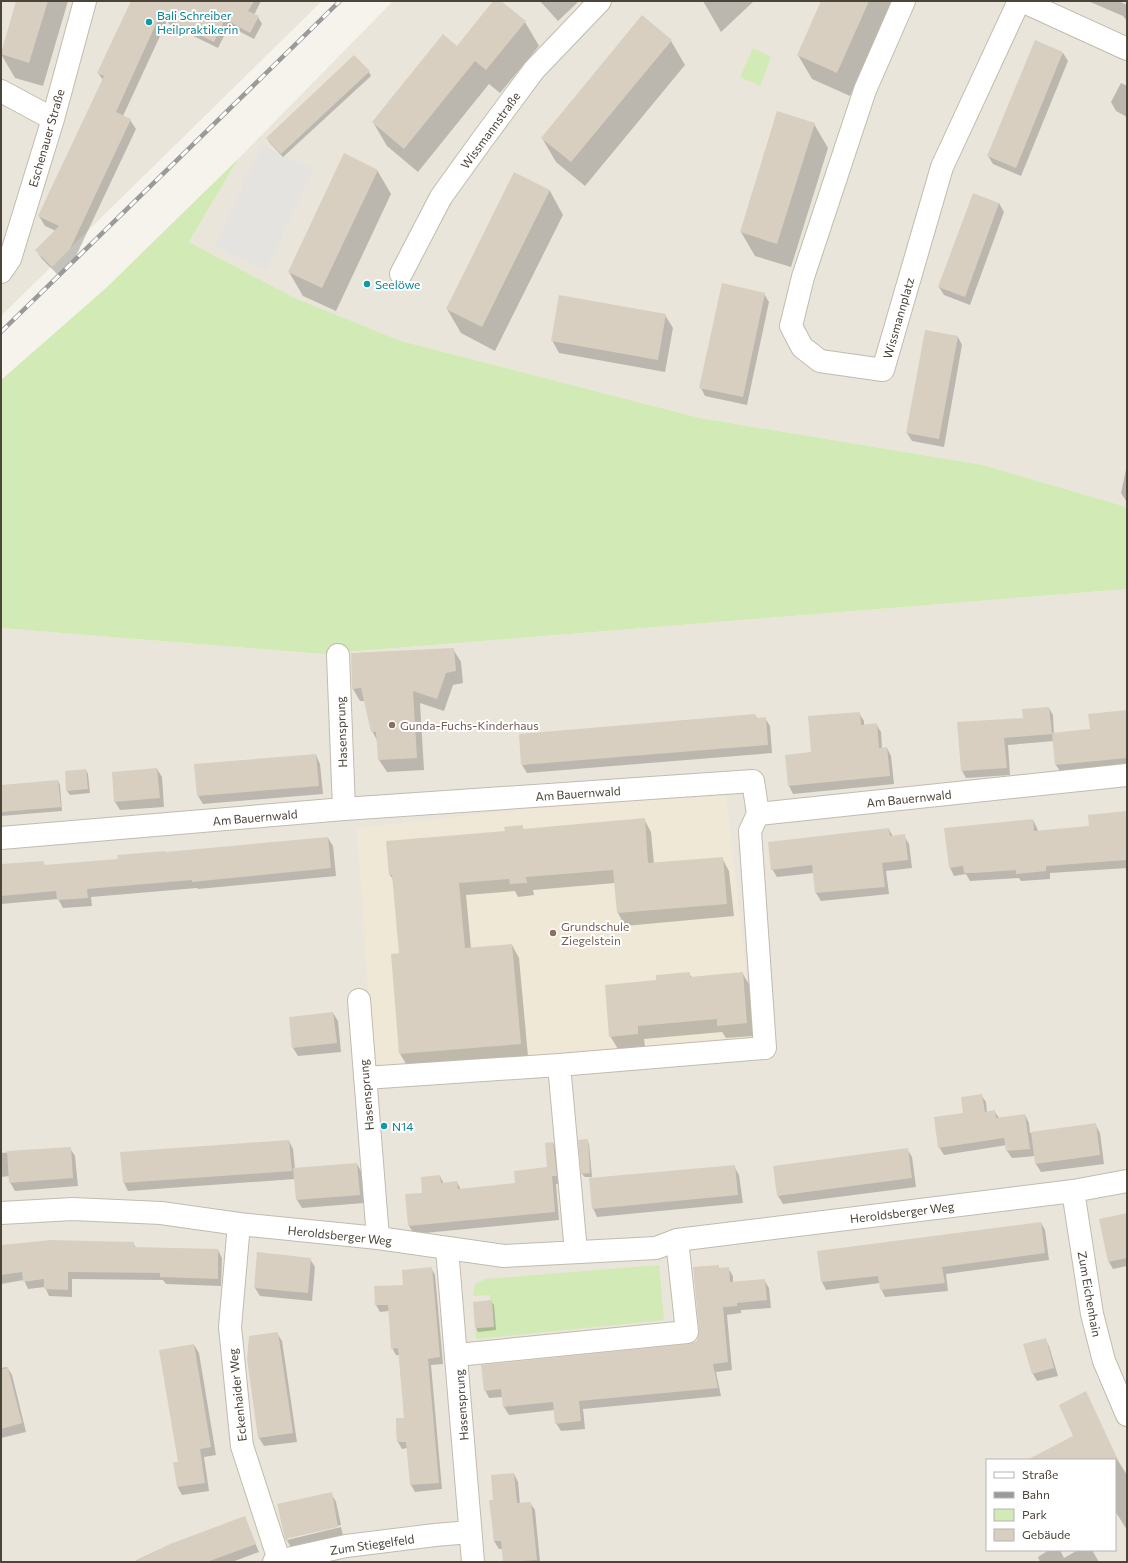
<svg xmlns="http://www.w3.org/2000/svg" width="1128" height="1563" viewBox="0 0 1128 1563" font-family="Commissioner,sans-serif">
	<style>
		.residential { fill: #eae5da; fill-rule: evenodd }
		.education { fill: #efe8d6 }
		.green { fill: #d2eab5 }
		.parking { fill: #e5e3e0 }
		.shadow { fill: #0003 }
		.building { fill: #d8cfc1 }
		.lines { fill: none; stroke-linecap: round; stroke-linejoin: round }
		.minor-casing { stroke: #c2bbae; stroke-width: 24 }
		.minor { stroke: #fff; stroke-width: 22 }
		.rail-casing { stroke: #9a9a9a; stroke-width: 4.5 }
		.rail { stroke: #fff; stroke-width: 3; stroke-dasharray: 9; stroke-linecap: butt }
		.culture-dot { fill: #0f9aa8; stroke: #fff; stroke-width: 1.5 }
		.education-dot { fill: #8d6e63; stroke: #fff; stroke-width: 1.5 }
		.labels { text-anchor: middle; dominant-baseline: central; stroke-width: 4; stroke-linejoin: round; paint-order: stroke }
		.culture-label { font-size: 12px; fill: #0d838f; stroke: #fff; text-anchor: start }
		.street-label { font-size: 12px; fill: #4b4439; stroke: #fff }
		.education-label { font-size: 12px; fill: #785e54; stroke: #fff; text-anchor: start }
	</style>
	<rect width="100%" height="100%" fill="#f6f3ec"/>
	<path class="residential" d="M1 1H322L1 316Z
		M393 1H1127V507L983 465 700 418 401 341 295 298 189 242 238 159Z
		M1127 589V1562H1V628L322 654ZM987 1460H1115V1550H987Z"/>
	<path class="education" d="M725 787 754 1038 389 1068 373 1062 357 828Z"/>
	<path class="green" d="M753 48 771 57 760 86 740 77Z
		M238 159 189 242 295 298 401 341 700 418 983 465 1127 507V589L322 654 1 628V380L106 288Z
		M659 1265 664 1320 476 1339 475 1329 493 1327 490 1295 473 1296 475 1284 486 1279Z"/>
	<path class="parking" d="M262 145 313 169 266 271 215 246Z"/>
	<path class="shadow" d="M17 1H68L43 86 15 78 1 54Z
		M132 1H261L254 15 258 17 262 24 254 39 229 26 218 48 169 24 167 21 123 116 130 120 136 129 75 258 58 275 42 259 36 250 56 231 45 226 39 216 103 80 98 73Z
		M494 1H500L525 22 539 46 500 93 489 84 418 172 387 146 373 122 457 47Z
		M540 1H579L558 21Z
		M703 1H754L721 32Z
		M822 1H893L850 96 812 79 798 55Z
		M1088 1H1119L1127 5V21L1123 16Z
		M642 17 671 41 685 65 585 186 556 162 542 138Z
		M1063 53 1068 61 1021 176 993 164 988 156Z
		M369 72 371 76 283 157 269 142 267 138Z
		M1121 83 1127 86V117L1116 111 1111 102Z
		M814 124 828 148 791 267 755 256 741 232Z
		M377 170 391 194 336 311 303 296 289 272Z
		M515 174 550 191 563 215 495 351 461 333 447 309Z
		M999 203 1004 212 970 305 944 295 939 287Z
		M764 294 769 302 747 405 705 396 701 388Z
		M665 315 673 328 665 372 559 353 552 340Z
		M958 337 962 345 944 447 912 441 907 433Z
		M1127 465V502L1121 493Z
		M453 649 461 662 463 683 453 685 444 711 420 703 424 770 387 772 379 760 378 742 372 731 365 701H360L353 689Z
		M1049 708 1053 715 1054 734 1091 730 1127 710V767L1061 773 1056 765 1054 741 1008 745 1010 775 966 778 962 771 1024 719Z
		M859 713 864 721V725L876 724 881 732 882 748H887L891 756 894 784 793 794 789 786 786 756 812 753Z
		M755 715 757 718H765L770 726 772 753 527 773 522 765Z
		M316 755 320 764 323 794 203 804 198 796Z
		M157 769 162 777 164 807 120 810 115 802 113 773Z
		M86 770 88 774 90 793 70 795 67 791Z
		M58 781 60 785 62 811 1 816V786Z
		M1127 812V868L1050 873V879L1021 881 1019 878 970 881 966 874 954 876 950 868 1033 820 1037 828 1038 832 1090 827Z
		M644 819 651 832 654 864 722 858 729 871 734 916 625 926 618 913 615 883 533 890 534 895 518 897 515 891 466 895 471 948 512 945 519 958 528 1056 408 1067 400 1054 392 955 400 954 394 881 390 875 522 826 524 830Z
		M889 829 893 837 904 836 909 844 912 868 886 871 889 894 821 901 816 893 814 873 777 877 772 869Z
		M328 838 333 846 336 876 198 889 197 888 91 897 92 906 63 908 58 899 1 904V865L43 862 45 866 119 860 166 853Z
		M689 973 692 978 743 974 750 986 754 1036 726 1038 722 1032 644 1039 645 1046 618 1049 610 1036 657 981Z
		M333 1013 338 1021 341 1052 298 1056 293 1048Z
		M981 1095 986 1102 987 1113 995 1112 999 1118 1025 1115 1029 1123 1030 1133 1095 1124 1100 1133 1104 1164 1041 1172 1036 1164 1035 1156 1012 1158 1007 1151V1145L944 1155 939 1147 965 1113Z
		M587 1140 589 1144 592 1177H585L582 1174Z
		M289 1141 293 1149 295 1169 357 1164 362 1173 364 1203 302 1208 297 1200 295 1179 128 1191 124 1183 121 1153Z
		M553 1143 558 1151 561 1184H556L559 1220 414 1234 409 1226 406 1195 423 1194 440 1176 444 1184 457 1182 461 1190 516 1184 548 1168Z
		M70 1148 75 1156 78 1186 15 1191 10 1182V1176L1 1177V1153Z
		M907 1149 912 1157 916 1187 783 1204 778 1196Z
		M734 1166 739 1175 743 1203 597 1217 593 1208Z
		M1127 1214V1266L1113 1269 1109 1262Z
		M1041 1223 1045 1230 1049 1260 946 1274 948 1291 885 1297 881 1289 880 1283 826 1290 822 1282 818 1252Z
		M133 1243 136 1248 218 1250 222 1258 221 1286 166 1284 163 1280 72 1279V1297L49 1296 45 1287 28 1289 24 1280 1 1284V1247Z
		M310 1259 315 1267 312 1301 260 1296 255 1288Z
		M718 1266 720 1269 728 1268 733 1276V1283L764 1280 769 1288 771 1308 741 1310V1313L727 1315 732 1370 716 1372 721 1396 583 1409 585 1429 561 1431 556 1423 555 1410 509 1415 504 1407 503 1397 489 1398 485 1390 689 1345 698 1341Z
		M431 1268 435 1275 443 1364 431 1365 442 1489 415 1492 411 1485 407 1448 402 1449 398 1442 405 1419 399 1355H396L392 1348 389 1311 380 1312 376 1305Z
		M491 1301 494 1305 496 1330 478 1332 476 1328 474 1303Z
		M277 1333 282 1341 297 1442 264 1446 259 1438 248 1359Z
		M1045 1339 1049 1346 1058 1376 1037 1381 1033 1374 1025 1345Z
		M194 1345 199 1353 216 1455 204 1457 209 1491 182 1495 177 1486 179 1463Z
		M7 1367 12 1375 26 1432 1 1438V1368Z
		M1117 1459 1127 1475V1530L1115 1511V1460H1056Z
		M514 1474 518 1482 520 1504 530 1503 535 1510 540 1562H504L503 1549H499L494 1541 491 1501H494Z
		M331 1493 336 1502 341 1525 287 1537V1540L341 1527 343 1535 291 1547 286 1539 278 1505Z
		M244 1517 259 1552 232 1562H133L156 1551Z
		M1049 1550H1060L1064 1558 1078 1550H1092L1099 1562H1040L1038 1557Z"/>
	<path class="building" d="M16 1H48L29 63 1 54Z
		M131 1H254L248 11 259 16 250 33 225 19 214 42 160 15 116 112 131 119 70 249 52 267 35 250 59 226 38 216 104 76 97 73Z
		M493 1H501L526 21 486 70 475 61 404 149 372 122 443 34 457 46Z
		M821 1H869L837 73 797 55Z
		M642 15 672 40 571 162 541 138Z
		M1035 40 1063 52 1016 168 987 156Z
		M354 55 370 71 281 154 266 138Z
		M777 111 815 123 777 244 740 232Z
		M344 153 378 170 322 288 288 272Z
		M514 172 550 190 482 327 446 309Z
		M973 193 999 203 965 297 938 287Z
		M722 283 765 293 743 397 699 388Z
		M559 295 666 314 658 360 551 341Z
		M925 330 958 336 939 439 906 433Z
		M454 648 456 671 446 673 437 699 413 691 417 758 378 760 376 732H371L361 688 352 689 351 653Z
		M1049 707 1052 734 1004 738 1007 768 961 771 957 722 1023 718 1022 709Z
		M1127 710V758L1055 765 1052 733 1090 729 1088 714Z
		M860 712 861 725 877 723 879 748 887 747 890 776 788 786 785 755 811 752 808 716Z
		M755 714 756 718 766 717 768 745 521 765 519 734Z
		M316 754 319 786 197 796 194 764Z
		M157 768 160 798 114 802 112 772Z
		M86 769 88 789 66 791 65 771Z
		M58 780 61 807 1 812V785Z
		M1127 811V860L1046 866V871L1016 874V870L974 873H964L963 866 949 868 944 828 1033 819 1034 831 1089 826 1088 815Z
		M645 818 648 863 723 857 727 904 617 913 613 870 526 877 527 883 510 884 509 879 459 883 465 948 512 944 521 1044 399 1054 391 954 399 953 392 875H389L386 841 505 831 504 827 523 825V829Z
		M889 828 890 836 905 834 908 860 882 863 885 887 815 893 812 865 771 870 768 842Z
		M328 837 331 868 192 882V880L87 889 88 898 57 900 56 891 1 896V864L43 861 44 865 118 859 117 855 165 851V852Z
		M690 972V977L743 972 747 1023 717 1026V1019L638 1026V1034L609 1037 605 985 656 980V975Z
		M333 1012 337 1043 292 1048 289 1017Z
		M982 1094 985 1112 995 1110 996 1118 1025 1114 1030 1149 1006 1151 1004 1138 938 1148 934 1117 963 1113 961 1097Z
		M1096 1123 1100 1155 1035 1164 1031 1132Z
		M588 1139 590 1173 581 1174 578 1140Z
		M289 1140 292 1171 123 1183 120 1152Z
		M553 1142 557 1176H552L555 1212 408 1226 405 1194 422 1193 421 1177 440 1175 441 1183 457 1181 458 1189 515 1183 514 1171 547 1167 545 1143Z
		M71 1147 73 1178 9 1183 7 1151Z
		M908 1148 912 1178 777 1196 773 1166Z
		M357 1163 360 1195 296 1200 293 1168Z
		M735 1165 738 1195 592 1209 589 1178Z
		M1127 1213V1258L1108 1262 1099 1219Z
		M1041 1222 1045 1253 942 1267 945 1283 880 1290 878 1276 821 1282 817 1251Z
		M51 1240 134 1242V1247L218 1249V1279L160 1277V1273L68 1272V1290L44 1289V1279L23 1282 22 1272 1 1275V1245Z
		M257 1252 311 1258 308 1293 254 1288Z
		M719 1265V1268L729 1267 730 1282 765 1279 767 1300 737 1303V1306L723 1307 728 1362 713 1364 718 1388 579 1401 581 1421 555 1424 553 1402 503 1407 501 1389 484 1391 481 1365 688 1344 697 1341 699 1331 693 1267Z
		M432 1267 440 1357 428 1359 439 1483 410 1485 406 1442H397L396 1427V1418H404L398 1348 391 1349 388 1305H375L374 1286 403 1285 402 1270Z
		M492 1300 494 1327 475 1328 473 1302Z
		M278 1332 293 1433 258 1438 247 1359 249 1336Z
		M1046 1338 1054 1368 1032 1374 1023 1344Z
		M194 1344 211 1447 200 1449 205 1483 177 1487 173 1462H178L159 1350Z
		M8 1368 22 1423 1 1429V1369Z
		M1086 1391 1118 1460H1027L1073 1436 1059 1405Z
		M514 1473 517 1503 531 1502 537 1560 503 1562 501 1541H494L489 1500H493L491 1475Z
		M332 1492 338 1527 285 1539 277 1504Z
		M245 1516 256 1544 207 1562H134L170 1544Z"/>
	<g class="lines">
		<defs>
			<path id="minor" d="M904 1 865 90 803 277 791 326 802 347 820 361 883 370 942 167 1019 1
				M1022 1 1127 49
				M1 91 53 119
				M1 272 10 259 53 119 85 1
				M401 274 441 197 482 140 534 70 600 1
				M338 655 344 809
				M1 838 344 809 753 781 758 814 1127 775
				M359 1000 378 1238
				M559 1065 576 1252
				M365 1078 559 1065 765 1048 750 831 758 814
				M1073 1191 1092 1314 1104 1361 1127 1415
				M1 1213 73 1209 161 1213 239 1224 378 1238 504 1256 656 1248 677 1240 1073 1191 1127 1181
				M239 1224 230 1327 242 1446 279 1560
				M447 1249 473 1562
				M457 1355 687 1332 677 1240
				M274 1562 346 1546 435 1535 470 1532"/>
		</defs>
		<use href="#minor" class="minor-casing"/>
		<use href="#minor" class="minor"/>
		<defs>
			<path id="rail" d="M1 332 340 1"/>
		</defs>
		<use href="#rail" class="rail-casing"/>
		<use href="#rail" class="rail"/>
	</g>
	<g class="culture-dot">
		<circle cx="149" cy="22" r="4"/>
		<circle cx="367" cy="284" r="4"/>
		<circle cx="384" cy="1126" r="4"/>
	</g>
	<g class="education-dot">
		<circle cx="392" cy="725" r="4"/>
		<circle cx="553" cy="933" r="4"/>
	</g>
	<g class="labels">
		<g class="culture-label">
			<text x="157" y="15">Bali Schreiber<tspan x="157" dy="14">Heilpraktikerin</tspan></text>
			<text x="375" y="284">Seelöwe</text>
			<text x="392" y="1126">N14</text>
		</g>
		<g class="street-label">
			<text transform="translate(490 130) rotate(-54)">Wissmannstraße</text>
			<text transform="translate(46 138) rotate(-74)">Eschenauer Straße</text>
			<text transform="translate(898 318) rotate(-74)">Wissmannplatz</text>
			<text transform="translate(341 732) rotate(-92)">Hasensprung</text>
			<text transform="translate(578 793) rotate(-4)">Am Bauernwald</text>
			<text transform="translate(909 798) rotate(-6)">Am Bauernwald</text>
			<text transform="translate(255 817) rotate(-5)">Am Bauernwald</text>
			<text transform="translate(366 1095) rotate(-95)">Hasensprung</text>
			<text transform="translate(902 1212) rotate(-7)">Heroldsberger Weg</text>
			<text transform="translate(340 1235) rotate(6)">Heroldsberger Weg</text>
			<text transform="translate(1090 1294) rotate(80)">Zum Eichenhain</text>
			<text transform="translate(237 1395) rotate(-96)">Eckenhaider Weg</text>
			<text transform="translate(461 1405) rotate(-94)">Hasensprung</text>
			<text transform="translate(372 1544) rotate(-8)">Zum Stiegelfeld</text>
		</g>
		<g class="education-label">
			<text x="400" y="725">Gunda-Fuchs-Kinderhaus</text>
			<text x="561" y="926">Grundschule<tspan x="561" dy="14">Ziegelstein</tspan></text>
		</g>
	</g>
	<rect width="1128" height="1563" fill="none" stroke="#4b4439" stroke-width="4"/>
	<rect x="986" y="1459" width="130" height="92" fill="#ffffff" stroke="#b7b4b0"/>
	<rect x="994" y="1472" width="20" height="6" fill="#ffffff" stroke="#b7b4b0"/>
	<text x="1022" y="1479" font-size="12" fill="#4b4439">Straße</text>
	<rect x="994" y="1492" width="20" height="6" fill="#9a9a9a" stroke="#b7b4b0"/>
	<text x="1022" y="1499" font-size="12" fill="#4b4439">Bahn</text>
	<rect x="994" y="1509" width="20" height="12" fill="#d2eab5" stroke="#b7b4b0"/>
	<text x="1022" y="1519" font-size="12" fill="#4b4439">Park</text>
	<rect x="994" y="1529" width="20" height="12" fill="#d8cfc1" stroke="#b7b4b0"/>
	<text x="1022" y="1539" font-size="12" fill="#4b4439">Gebäude</text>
</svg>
